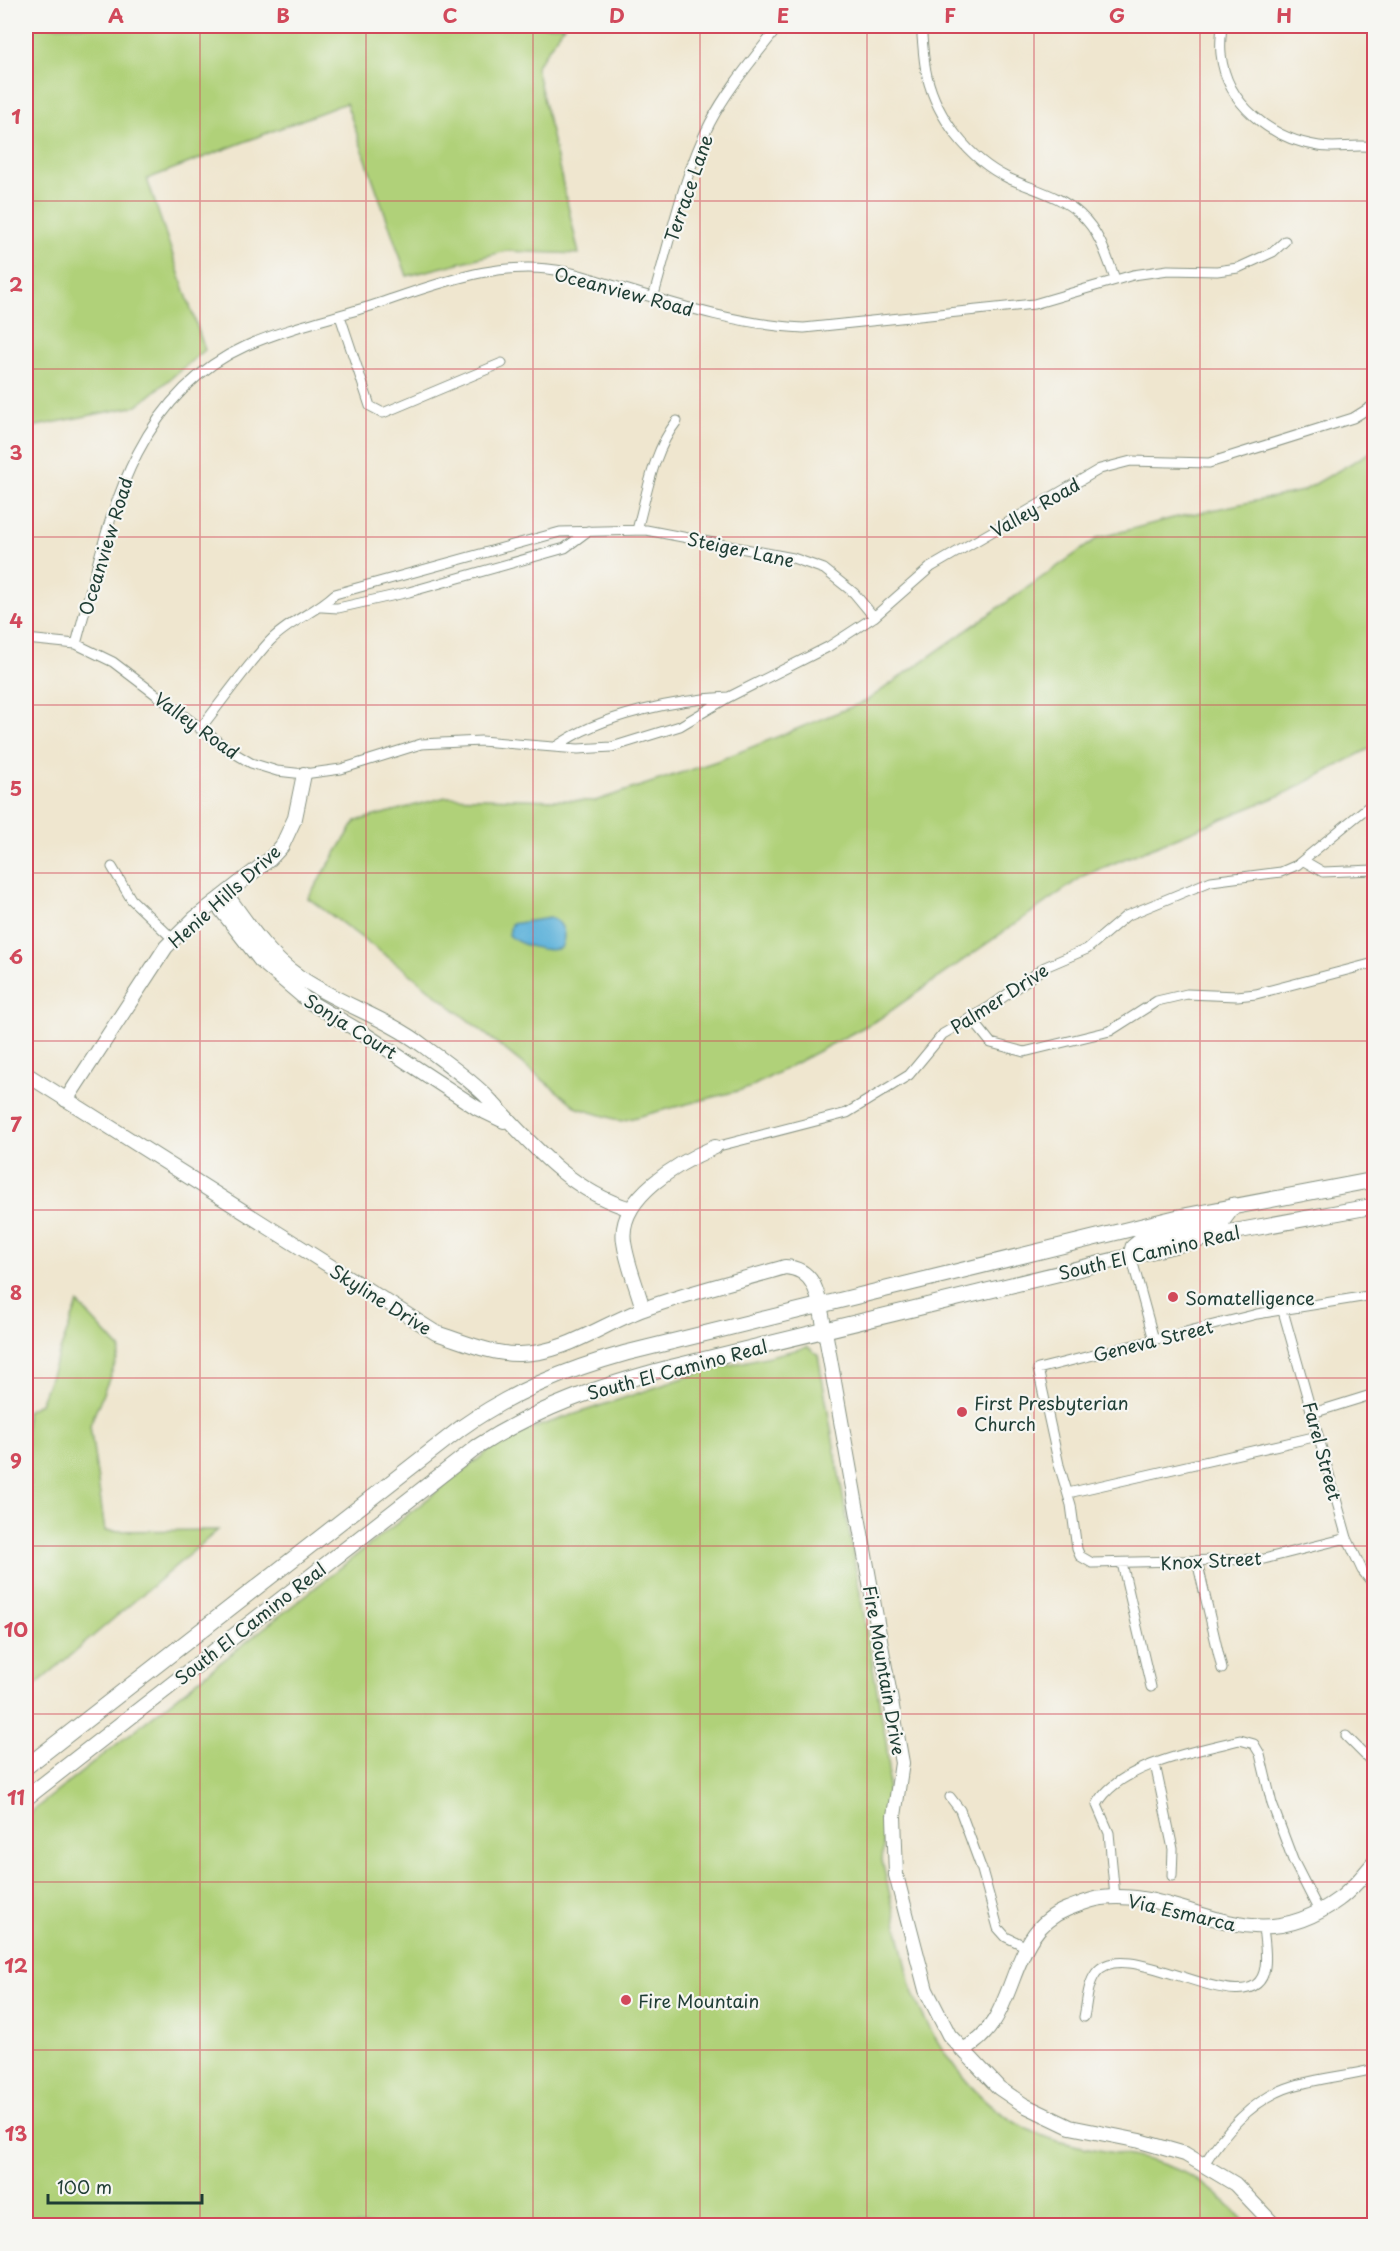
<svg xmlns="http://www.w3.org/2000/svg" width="1400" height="2251" viewBox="0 0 1400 2251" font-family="'Playpen Sans',sans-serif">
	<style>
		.green { fill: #b0d179; stroke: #688756; stroke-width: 1.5 }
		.water { fill: #5eb2da; stroke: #3e7887; stroke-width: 1.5 }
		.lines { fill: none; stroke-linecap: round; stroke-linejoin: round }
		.street-casing { stroke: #879282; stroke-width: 11 }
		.secondary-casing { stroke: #879282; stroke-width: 16 }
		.primary-casing { stroke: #879282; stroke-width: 17 }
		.street { stroke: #fff; stroke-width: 9 }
		.secondary { stroke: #fff; stroke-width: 14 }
		.primary { stroke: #fff; stroke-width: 15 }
		.grid { fill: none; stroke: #d1495b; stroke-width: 1.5; stroke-opacity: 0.55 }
		.poi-dot { fill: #d1495b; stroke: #f6f6f2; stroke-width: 2 }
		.labels { text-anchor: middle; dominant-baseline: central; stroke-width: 4.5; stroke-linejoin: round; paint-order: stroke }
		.street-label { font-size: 18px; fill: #1f3d34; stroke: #f6f6f2 }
		.poi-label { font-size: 18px; fill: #1f3d34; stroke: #f6f6f2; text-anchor: start }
		.neatline { fill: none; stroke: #d1495b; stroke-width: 2 }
		.grid-label { font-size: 20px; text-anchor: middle; font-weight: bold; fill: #d1495b }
	</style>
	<rect width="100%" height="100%" fill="#f6f6f2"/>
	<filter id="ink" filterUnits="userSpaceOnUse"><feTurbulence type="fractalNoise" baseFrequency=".0167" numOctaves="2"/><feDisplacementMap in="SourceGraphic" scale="12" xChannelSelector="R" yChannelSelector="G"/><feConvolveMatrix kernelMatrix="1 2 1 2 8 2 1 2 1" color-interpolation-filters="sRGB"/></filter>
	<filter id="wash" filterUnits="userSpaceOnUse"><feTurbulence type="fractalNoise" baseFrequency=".008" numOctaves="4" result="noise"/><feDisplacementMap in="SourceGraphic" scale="24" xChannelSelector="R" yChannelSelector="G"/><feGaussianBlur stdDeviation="1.35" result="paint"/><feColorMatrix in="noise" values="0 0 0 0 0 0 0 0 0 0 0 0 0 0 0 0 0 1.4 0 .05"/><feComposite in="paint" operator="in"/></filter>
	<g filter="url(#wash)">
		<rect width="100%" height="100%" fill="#efe6cf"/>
		<path class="green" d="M26 26H564L536 67 579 254 506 251 407 276 346 103 147 179 205 350 137 406 26 428Z
			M1374 450V746L1288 792 1085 875 879 1019 749 1088 621 1121 578 1108 404 969 308 898 356 821 446 797 595 801 717 761 866 701 1098 538 1173 518 1303 491Z
			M78 1303 121 1350 90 1425 105 1531 218 1530 26 1693V1411L40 1404Z
			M808 1347 818 1355 886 1741 889 1769 882 1861 913 1994C941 2059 987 2121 1058 2141 1103 2154 1153 2154 1194 2178 1214 2189 1233 2209 1248 2225L26 2226V1816L506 1437 705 1371Z"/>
		<path class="water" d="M550 918C564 922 567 935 561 948 548 953 517 945 509 935L511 924Z"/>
	</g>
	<g filter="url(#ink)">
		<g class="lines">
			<defs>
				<path id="street" d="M921 26C923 42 923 60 927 76 937 118 969 159 1008 178 1034 190 1060 195 1081 215 1099 231 1107 257 1115 279
					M1222 26C1221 35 1220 45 1221 54 1226 104 1271 139 1319 146 1337 149 1356 144 1374 147
					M653 298C670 241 683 175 710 123 728 88 755 57 779 26
					M340 316 370 406 383 413 502 363
					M637 530C647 494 653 451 677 421
					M322 607 338 608 409 592 565 548 588 531
					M26 639 76 644 113 662 229 750 251 763 277 771 304 774 341 769 421 744 481 741 578 749 612 747 680 726 729 697 828 647 874 617 931 567 1100 469 1131 461 1209 463 1353 418 1374 405
					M76 644C107 533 127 399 246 346 286 328 337 317 380 303 441 283 501 258 567 272 587 276 606 284 625 289 684 307 742 325 804 328L1034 304 1133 275 1168 270 1217 271 1238 268 1273 252 1285 241
					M200 729C223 700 245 668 270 641 289 621 315 613 335 594L560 532 646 530 793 558 824 569 854 593 874 617
					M557 746C600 715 675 700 728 697
					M1304 861 1323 872 1374 870
					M112 867 131 899 174 940
					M971 1018 991 1043 1024 1052 1110 1031 1157 1001 1187 994 1237 996 1256 994 1374 963
					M715 1147 847 1113 909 1075 943 1034 991 1006 1045 967 1087 949 1126 916 1211 881 1281 872 1297 865 1374 802
					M1131 1256 1154 1340
					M1283 1311 1347 1538 1362 1570 1374 1585
					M1313 1413 1374 1394
					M1068 1493 1318 1436
					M1347 1538 1264 1559 1092 1563 1080 1556 1077 1549 1071 1505 1059 1465 1038 1369 1257 1314 1374 1295
					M1197 1561 1222 1669
					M1122 1563 1151 1687
					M1346 1736 1374 1764
					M1155 1764 1173 1849 1172 1876
					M950 1797 960 1810 982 1870 998 1928 1006 1937 1025 1946
					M1115 1897 1109 1833 1097 1805C1117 1765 1199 1750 1240 1740L1254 1744 1260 1754 1272 1804 1293 1860 1319 1911
					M1084 2017C1087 2004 1087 1985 1096 1973 1125 1931 1256 2032 1265 1967 1267 1954 1264 1939 1263 1926
					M1204 2164C1225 2131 1253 2098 1293 2086 1319 2078 1348 2076 1374 2069"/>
				<path id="secondary" d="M226 894C247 923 268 956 298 976 338 1004 386 1017 425 1047 446 1063 471 1080 489 1099 531 1144 570 1191 631 1209
					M215 902 261 961 308 1001 366 1035 477 1108 504 1121
					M26 1074 436 1333C462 1341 492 1355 520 1354 567 1353 602 1324 644 1309 690 1292 738 1281 785 1267 819 1269 819 1303 825 1331L902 1763 894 1816 896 1875 926 1990 949 2035 999 2088 1024 2105 1070 2127 1140 2141 1185 2154 1235 2184 1275 2226
					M66 1100 166 947 195 918 270 859 282 846 295 818 304 774
					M643 1309C637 1287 627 1264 624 1242 617 1197 680 1162 715 1147
					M962 2050C1022 2022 1003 1934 1067 1909 1078 1905 1091 1899 1102 1898 1190 1888 1248 1966 1339 1899 1352 1890 1363 1875 1374 1863"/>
				<path id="primary" d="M1131 1256 1133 1247 1139 1242 1223 1220 1234 1205
					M26 1767 461 1428C512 1392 565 1370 626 1353L1179 1217 1374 1180
					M26 1798 477 1447C537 1408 600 1386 669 1368L1226 1233 1374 1206"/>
			</defs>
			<use href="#street" class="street-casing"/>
			<use href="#secondary" class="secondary-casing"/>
			<use href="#primary" class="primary-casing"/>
			<use href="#street" class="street"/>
			<use href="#secondary" class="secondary"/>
			<use href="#primary" class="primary"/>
		</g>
	</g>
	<path class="grid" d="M200 26V2226M366 26V2226M533 26V2226M700 26V2226M867 26V2226M1034 26V2226M1200 26V2226M26 201H1374M26 369H1374M26 537H1374M26 705H1374M26 873H1374M26 1041H1374M26 1210H1374M26 1378H1374M26 1546H1374M26 1714H1374M26 1882H1374M26 2050H1374"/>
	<g class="poi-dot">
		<circle cx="1173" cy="1297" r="6"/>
		<circle cx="962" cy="1412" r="6"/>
		<circle cx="626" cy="2000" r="6"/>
	</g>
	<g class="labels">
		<g class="street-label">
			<text transform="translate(688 188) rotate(-71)">Terrace Lane</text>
			<text transform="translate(624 291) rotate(15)">Oceanview Road</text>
			<text transform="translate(1035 507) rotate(-30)">Valley Road</text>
			<text transform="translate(105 546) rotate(-73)">Oceanview Road</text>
			<text transform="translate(741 549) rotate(12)">Steiger Lane</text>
			<text transform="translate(197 725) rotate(36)">Valley Road</text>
			<text transform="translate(224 896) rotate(-42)">Henie Hills Drive</text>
			<text transform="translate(999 998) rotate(-33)">Palmer Drive</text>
			<text transform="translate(351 1026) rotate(32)">Sonja Court</text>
			<text transform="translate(1149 1252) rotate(-13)">South El Camino Real</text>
			<text transform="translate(381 1299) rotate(32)">Skyline Drive</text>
			<text transform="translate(1153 1340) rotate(-14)">Geneva Street</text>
			<text transform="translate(677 1369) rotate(-15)">South El Camino Real</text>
			<text transform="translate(1323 1451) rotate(75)">Farel Street</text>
			<text transform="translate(1211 1560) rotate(-3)">Knox Street</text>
			<text transform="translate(250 1623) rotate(-38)">South El Camino Real</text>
			<text transform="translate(885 1670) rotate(80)">Fire Mountain Drive</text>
			<text transform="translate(1182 1912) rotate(13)">Via Esmarca</text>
		</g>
		<g class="poi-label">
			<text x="1185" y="1297">Somatelligence</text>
			<text x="974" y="1402">First Presbyterian<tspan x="974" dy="21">Church</tspan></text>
			<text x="638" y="2000">Fire Mountain</text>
		</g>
	</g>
	<rect width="1400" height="2251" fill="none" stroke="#f6f6f2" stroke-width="66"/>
	<path d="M48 2194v9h154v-9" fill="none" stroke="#1f3d34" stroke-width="3"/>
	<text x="57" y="2194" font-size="18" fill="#1f3d34" stroke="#f6f6f2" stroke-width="4.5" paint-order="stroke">100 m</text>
	<rect x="33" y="33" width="1334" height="2185" class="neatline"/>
	<g class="grid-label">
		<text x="116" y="23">A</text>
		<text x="283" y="23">B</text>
		<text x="450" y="23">C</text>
		<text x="617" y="23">D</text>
		<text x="783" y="23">E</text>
		<text x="950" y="23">F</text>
		<text x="1117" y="23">G</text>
		<text x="1284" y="23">H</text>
		<text x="16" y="124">1</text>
		<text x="16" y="292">2</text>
		<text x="16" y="460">3</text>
		<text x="16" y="628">4</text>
		<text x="16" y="796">5</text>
		<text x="16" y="964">6</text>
		<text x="16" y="1132">7</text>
		<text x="16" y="1300">8</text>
		<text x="16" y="1468">9</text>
		<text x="16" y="1637">10</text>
		<text x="16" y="1805">11</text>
		<text x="16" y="1973">12</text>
		<text x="16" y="2141">13</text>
	</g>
</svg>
